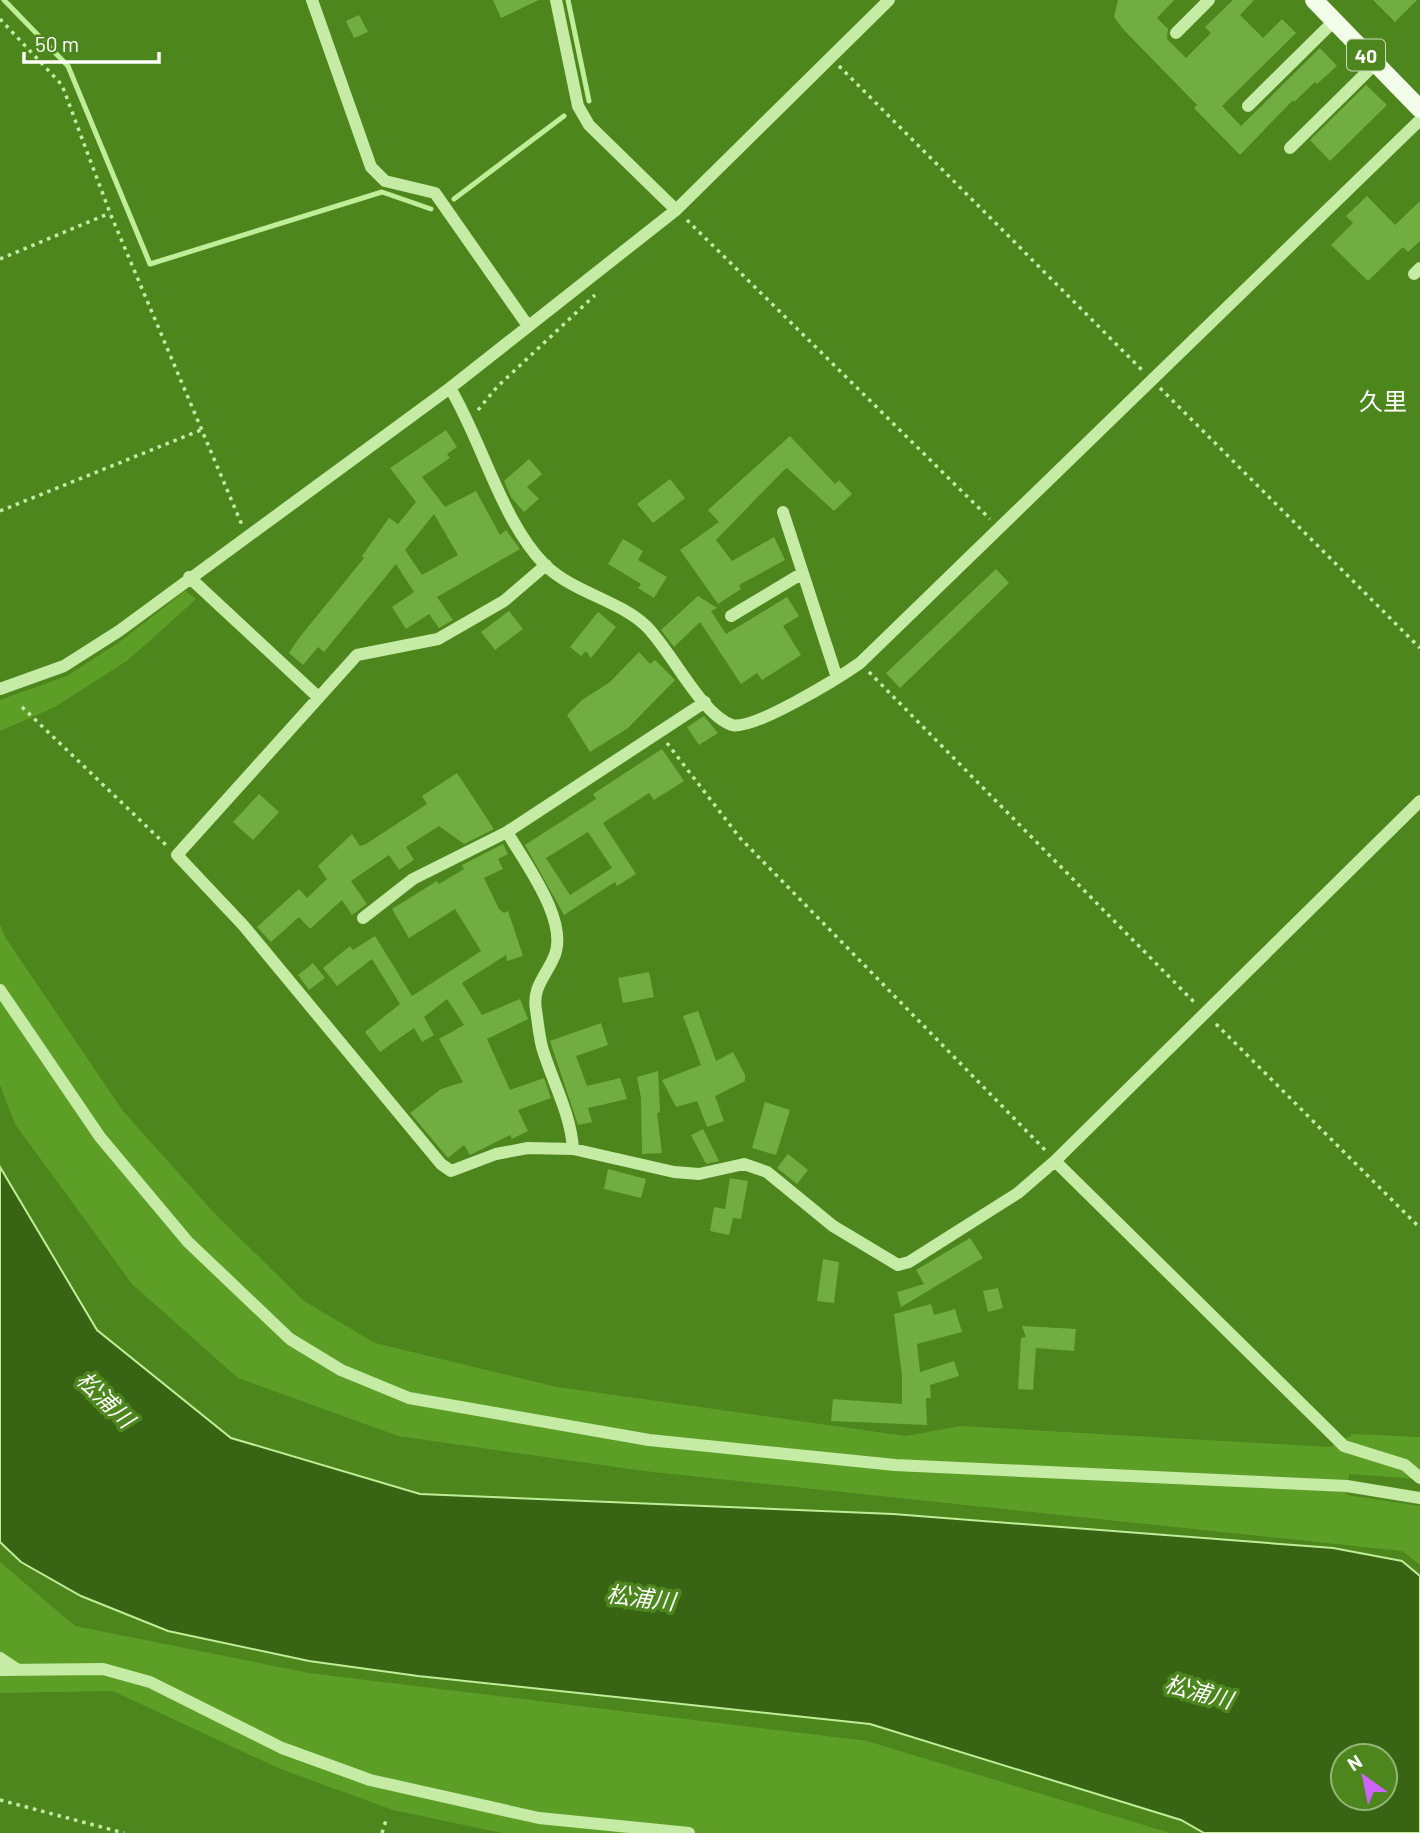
<svg xmlns="http://www.w3.org/2000/svg" width="1420" height="1833" viewBox="0 0 1420 1833" font-family="Barlow,'Noto Sans JP',sans-serif">
	<style>
		.green { fill: #5d9f26 }
		.water { fill: #376513; stroke: #c0ed98; stroke-width: 2; fill-rule: evenodd }
		.lines { fill: none; stroke-linecap: round; stroke-linejoin: round }
		.stream { stroke: #c0ed98; stroke-width: 5 }
		.building { fill: #72ad41; fill-rule: evenodd }
		.path { stroke: #c5eba5; stroke-width: 3.5; stroke-dasharray: 3.5 5; stroke-linecap: butt }
		.minor { stroke: #c5eba5; stroke-width: 12 }
		.major { stroke: #f2feea; stroke-width: 18 }
		.labels { text-anchor: middle; dominant-baseline: central; stroke-width: 7; stroke-linejoin: round; paint-order: stroke }
		.shield { fill: #4c861d; stroke: #c9dbbb; stroke-width: 2 }
		.shield-label { font-size: 19px; font-weight: bold; fill: #fff }
		.water-label { font-size: 23px; font-style: italic; fill: #fff; stroke: #4c861d }
		.quarter-label { font-size: 24px; fill: #fff; stroke: #4c861d }
	</style>
	<rect width="100%" height="100%" fill="#4c861d"/>
	<path class="green" d="M185 591 196 599 128 660 55 707 0 731V700L67 676 121 641Z
		M0 925 5 937 123 1111 215 1214 304 1301 375 1343 557 1387 906 1436 961 1426 1330 1447 1354 1434 1420 1437V1479L1349 1474 1347 1495 1420 1506V1565L1402 1551 644 1471 398 1436 238 1378 132 1284 15 1124 0 1085Z
		M0 1562 75 1626 309 1673 867 1741 1170 1833H502L393 1810 278 1768 113 1691 0 1693Z"/>
	<path class="water" d="M0 1167 97 1330 231 1438 420 1494 893 1514 1333 1548 1402 1561 1420 1576V1833H1204L1181 1820 870 1724 418 1676 309 1661 168 1631 81 1596 21 1562 0 1542ZM1343 1756H1385V1798H1343Z"/>
	<g class="lines">
		<path class="stream" d="M4 0 68 66 150 264 382 192 431 209
			M568 0 589 101
			M454 199 564 116"/>
	</g>
	<path class="building" d="M493 0H539L501 18Z
		M1118 0H1174L1157 18 1168 29 1167 39 1186 58 1211 33 1205 27 1233 0H1254L1240 15 1263 38 1282 19 1296 33 1222 106 1241 126 1320 48 1337 66 1317 84 1315 82 1294 102 1293 100 1240 155 1194 108 1197 105 1123 29 1114 17Z
		M1373 0H1417L1395 22Z
		M359 15 368 32 354 38 346 21Z
		M1366 85 1387 105 1330 161 1310 140Z
		M1367 196 1395 225 1420 201V241L1408 252 1403 247 1368 281 1331 245 1353 223 1346 216Z
		M446 430 457 447 447 454 450 458 422 477 445 507 476 491 500 535 506 530 520 549 437 597 453 620 439 628 429 614 406 629 392 607 414 592 396 564 324 652 318 647 303 665 289 653 299 638 364 558 362 556 389 518 398 524 416 502 390 468ZM434 514 458 555 422 575 405 550Z
		M790 436 835 484 839 480 852 494 834 511 787 468 783 471 716 540 732 561 774 537 785 560 739 585 741 589 718 604 680 550 719 522 708 510Z
		M529 459 542 474 527 487 539 499 524 512 511 497 504 481Z
		M670 479 685 498 653 523 637 504Z
		M623 539 643 551 638 560 667 577 654 598 638 588 641 584 608 564Z
		M996 569 1009 583 900 688 886 673Z
		M698 596 717 608 711 611 726 634 787 597 799 616 783 626 801 655 762 680 757 673 741 684 700 622 674 647 661 630Z
		M509 611 523 629 495 650 481 632Z
		M598 612 616 627 591 658 586 651 581 656 570 647Z
		M639 652 650 664 655 660 675 680 628 728 590 752 567 715 582 700 610 682Z
		M704 716 718 733 699 745 687 727Z
		M662 749 684 781 654 800 649 793 603 823 636 874 617 886 615 882 564 915 525 845 596 799 593 794ZM588 832 612 868 570 895 546 858Z
		M457 773 494 829 464 844 439 826 406 847 414 860 399 870 389 855 351 881 367 904 352 915 342 900 310 929 299 917 271 942 257 927 299 889 307 898 327 879 318 866 352 834 360 846 366 844 427 804 422 796Z
		M259 794 279 812 253 840 233 822Z
		M503 844 508 854 498 859 503 869 484 878 499 909 504 913 508 911 523 956 507 961 506 955 462 983 482 1015 520 999 528 1019 487 1039 510 1090 544 1078 551 1098 518 1110 528 1131 512 1139 510 1135 470 1155 464 1145 448 1158 410 1113 441 1089 463 1082 439 1039 464 1025 447 999 424 1017 434 1035 422 1042 414 1028 380 1052 365 1032 400 1004 372 959 337 986 323 968 350 946 353 950 375 936 412 996 481 951 455 909 409 938 392 909 437 881 439 884 464 869 462 865Z
		M313 963 325 978 309 990 298 975Z
		M649 972 654 997 623 1003 618 978Z
		M698 1011 716 1061 733 1052 745 1075V1081L715 1096 724 1121 707 1127 697 1101 676 1107 662 1080 701 1065 683 1016Z
		M601 1023 608 1045 576 1056 587 1086 620 1078 627 1099 588 1108 592 1122 578 1125 550 1041Z
		M658 1071 660 1112 657 1113 662 1153 642 1154 641 1098 637 1077Z
		M765 1102 790 1110 776 1155 752 1148Z
		M703 1129 719 1161 706 1164 691 1135Z
		M788 1154 808 1170 797 1184 777 1168Z
		M608 1169 646 1179 641 1198 604 1189Z
		M730 1178 748 1181 741 1219 733 1218 729 1235 710 1231 714 1207 725 1209Z
		M970 1238 983 1258 901 1307 897 1292 924 1284 916 1270Z
		M823 1259 839 1262 834 1303 817 1301Z
		M998 1288 1003 1308 988 1312 983 1291Z
		M931 1304 934 1315 955 1309 962 1332 917 1344 920 1372 954 1361 959 1376 930 1385 931 1398H926L927 1425 831 1421 833 1399 902 1404V1376L894 1314Z
		M1022 1326 1076 1329 1074 1351 1036 1348 1033 1390 1018 1389 1021 1338 1026 1337Z"/>
	<g class="lines">
		<path class="path" d="M0 19 62 85 110 213 242 525
			M839 66 1143 371
			M687 220 990 519
			M0 259 110 213
			M1160 388 1420 648
			M478 410 497 387 595 295
			M0 511 201 430
			M869 672 1195 1003
			M22 707 167 846
			M667 743 740 838 1047 1152
			M1216 1024 1420 1228
			M0 1800 124 1833
			M382 1833 387 1817"/>
		<path class="minor" d="M312 0 371 167 385 181 435 193 528 326
			M556 0 578 106 589 125 676 210
			M1176 33 1209 0
			M1248 106 1334 21
			M1290 148 1375 64
			M1414 274 1420 268
			M450 388C482 441 502 522 545 565 574 593 616 599 645 625 670 648 701 715 732 725 753 731 840 677 860 663L1420 120
			M783 512 837 678
			M546 565 504 601 438 639 357 655 177 855 243 925 441 1164 451 1171 496 1154 528 1148 573 1149 674 1172 699 1174 744 1164 767 1172 833 1226 898 1265 909 1262 1018 1193 1055 1161 1420 801
			M189 577 317 696
			M731 616 801 574
			M0 689 64 666 119 631 450 388 676 210 889 0
			M507 832C525 863 570 922 554 957 546 976 532 987 536 1010 538 1023 539 1035 542 1047 552 1081 571 1114 573 1149
			M363 918 413 879 507 832 705 702
			M0 990 100 1137 188 1242 290 1339 341 1370 409 1398 649 1440 895 1465 1347 1486 1420 1498
			M1055 1161 1344 1446 1405 1465 1420 1478
			M0 1658 18 1670
			M0 1670 103 1669 150 1682 282 1748 370 1780 539 1818 689 1833"/>
		<path class="major" d="M1314 0 1420 109"/>
	</g>
	<g class="labels">
		<rect class="shield" x="1347" y="39.5" width="38" height="31" rx="5"/>
		<g class="shield-label">
			<text x="1366" y="55">40</text>
		</g>
		<g class="water-label">
			<text transform="translate(106 1399) rotate(44)">松浦川</text>
			<text transform="translate(641 1597) rotate(7)">松浦川</text>
			<text transform="translate(1199 1691) rotate(15)">松浦川</text>
		</g>
		<g class="quarter-label">
			<text x="1383" y="400">久里</text>
		</g>
	</g>
	<g transform="translate(1364 1777) rotate(327)"><circle r="33" fill="#4c861d" stroke="#94b677" stroke-width="2"/>
	<path d="M0-5L12 26L0 18L-12 26Z" fill="#ce63fb"/>
	<text y="-10" font-size="19" font-weight="bold" text-anchor="middle" fill="#ffffff">N</text>
	</g>
	<path d="M24 52v10h135v-10" fill="none" stroke="#ffffff" stroke-width="3.5"/>
	<text x="35" y="52" font-size="21" fill="#ffffff" stroke="#4c861d" stroke-width="5" paint-order="stroke">50 m</text>
</svg>
